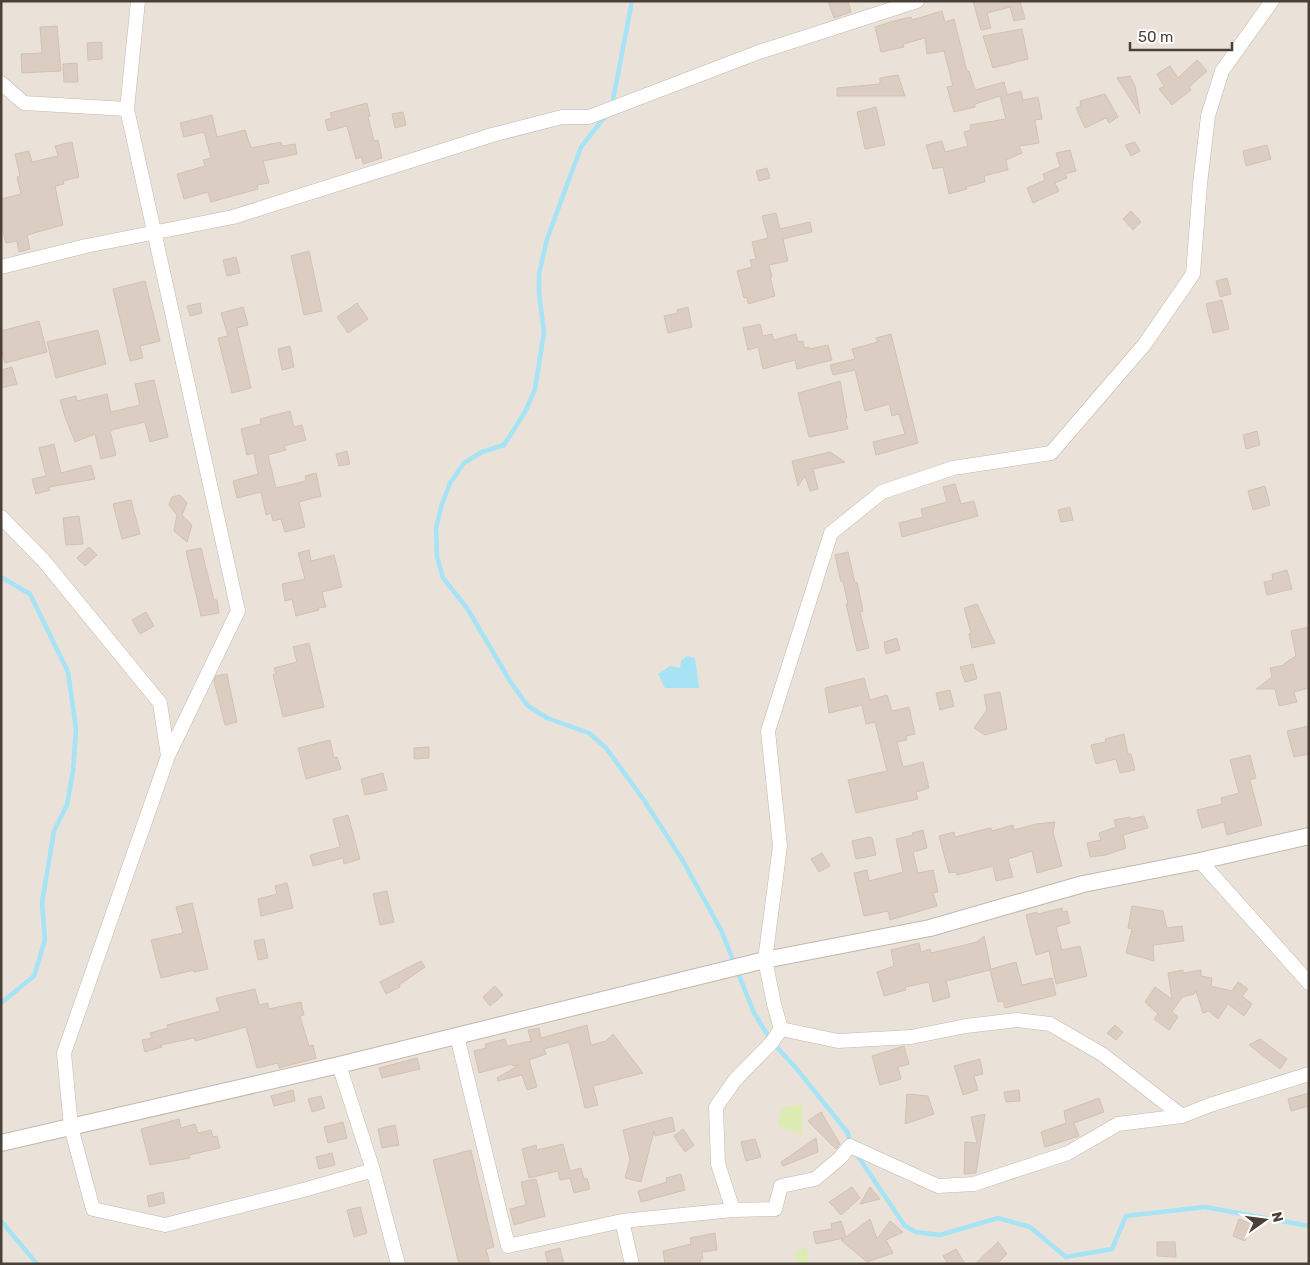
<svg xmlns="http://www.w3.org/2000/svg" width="1310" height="1265" viewBox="0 0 1310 1265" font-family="Rubik,sans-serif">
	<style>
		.residential { fill: #eae2d9 }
		.green { fill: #dcecb2 }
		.water { fill: #a5e3f5 }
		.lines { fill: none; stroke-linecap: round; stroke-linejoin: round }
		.stream { stroke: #a5e3f5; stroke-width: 4.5 }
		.building { fill: #dccdc3; stroke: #d4c1b2 }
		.minor-casing { stroke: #c2b7ad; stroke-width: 15 }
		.tertiary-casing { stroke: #c2b7ad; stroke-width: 18 }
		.minor { stroke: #fff; stroke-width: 14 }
		.tertiary { stroke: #fff; stroke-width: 16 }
	</style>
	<rect width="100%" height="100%" fill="#f6f1eb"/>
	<path class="residential" d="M1 1H1309V1264H1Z"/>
	<path class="green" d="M802 1104V1135L778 1125 782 1108Z
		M806 1246 809 1264H798L794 1255Z"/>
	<path class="water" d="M687 656 695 658 699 688H665L658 674 670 666 680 668 681 661Z"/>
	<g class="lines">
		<path class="stream" d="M612 105 632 1
			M607 114 581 147 547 239 539 274V293L544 332 535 389 525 412 504 445 482 452 464 463 450 483 441 507 436 529 437 556 443 578 467 608 510 681 527 705 547 718 589 733 606 748 644 800 683 861 721 930 754 1013 772 1042 796 1068 848 1133 850 1144
			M1 577 30 594 68 672 76 729 73 771 67 805 54 831 42 903 45 940 34 976 1 1003
			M855 1152 905 1226 916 1232 940 1235 998 1218 1030 1227 1066 1257 1112 1249 1126 1216 1205 1207 1309 1226
			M1 1221 37 1264"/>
	</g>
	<path class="building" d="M828 1H848L851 12 834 18Z
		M973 1H1020L1025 19 1014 21 1010 7 987 13 991 28 981 30Z
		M942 11 945 22 954 19 967 71H969L975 90 1004 82 1007 94 1006 95 1021 91 1023 100 1038 97 1042 119 1035 120 1039 143 1019 146 1022 153 1006 160 1008 170 984 176 985 182 966 187 967 189 949 194 943 167 933 169 926 145 942 141 945 152 968 146 964 132 971 130 970 125 1006 119 1000 96 975 104V107L954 112 947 87 953 86 944 51 927 54 925 38 903 44 904 47 881 52 875 27 894 21 911 17 912 20Z
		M57 26 61 71 22 73 21 54 42 53 40 27Z
		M1022 29 1028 59 993 68 983 36Z
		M102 42V59L88 60 87 43Z
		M1197 60 1207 71 1189 87 1191 90 1172 105 1159 89 1164 86 1157 74 1170 66 1178 78Z
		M77 63 78 82H64L63 64Z
		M898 75 905 96H837V88L880 84V78Z
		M1130 76 1135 86 1140 114 1117 78Z
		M1105 94 1118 117 1109 123 1106 118 1085 128 1076 108 1081 106 1080 101Z
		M367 103 370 116 368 117 374 141 378 140 382 158 363 164 361 157 356 159 347 126 328 131 325 120 332 118 330 113Z
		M876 107 885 145 865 149 857 112Z
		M403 112 406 125 395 128 392 114Z
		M212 115 217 137 245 130 251 148 281 142 282 146 295 144 297 154 263 161 269 183 257 185 258 189 211 202 208 192 184 199 177 174 205 166 203 160 211 158 204 132 184 137 180 123Z
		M72 142 79 177 63 181 64 184 55 186 63 225 27 235 30 249 19 252 17 241 6 243 1 223V199L21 194 17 177 20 176 15 154 29 151 32 162 58 156 55 146Z
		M1135 142 1140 151 1131 156 1125 145Z
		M1267 145 1271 159 1246 166 1243 151Z
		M1070 150 1076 171 1065 174 1067 178 1055 183 1059 191 1033 203 1027 188 1045 180 1043 174 1060 167 1056 153Z
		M767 168 770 178 759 181 756 171Z
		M1131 211 1141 222 1133 230 1123 219Z
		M776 213 780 229 810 222 812 232 783 239 788 261 769 265 772 277H770L775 296 748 304 747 297 744 298 737 271 752 267 750 260 756 259 752 242 768 238 762 216Z
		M309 251 322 311 304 315 291 256Z
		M236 257 240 273 227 276 223 260Z
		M1227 278 1231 294 1220 297 1216 281Z
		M145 281 160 341 140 346 143 358 130 361 113 289Z
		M1222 300 1229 329 1213 333 1206 304Z
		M200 303 202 313 190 316 187 306Z
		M357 303 368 319 348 333 337 317Z
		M243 307 248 325 237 328 251 388 232 393 218 338 228 336 221 313Z
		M688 307 692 327 668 333 664 316 678 313 677 310Z
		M39 321 47 352 5 363 1 349V331Z
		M760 324 763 336 772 334 774 340 796 334 798 342 803 341 804 348 809 347V349L828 345 832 360 797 369 795 360 763 369 758 347 748 350 743 328Z
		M98 330 106 364 56 378 47 342Z
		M891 334 918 443 876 455 873 442 905 434 899 414 892 416 889 404 865 411 855 370 833 375 830 365 855 359 852 349 878 342 876 338Z
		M290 346 294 367 282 370 278 349Z
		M12 367 17 384 1 388V370Z
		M154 380 168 437 150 442 145 422 115 429 110 431 116 455 101 459 95 434 75 442 65 417 60 400 76 396 77 401 107 394 111 412 140 405 135 384Z
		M840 381 847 418H845L848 429 809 437 798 393Z
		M290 411 294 427 302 425 306 440 284 446 286 450 268 455 276 488 306 481 305 476 316 473 321 496 299 502 305 527 285 532 281 519 273 521 271 513 266 515 261 492 237 498 233 481 258 474 254 453 247 455 241 429 261 424 260 419Z
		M1257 431 1260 445 1246 449 1243 435Z
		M54 444 61 473 91 465 95 479 49 487 50 490 36 494 32 479 46 476 39 448Z
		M347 451 350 464 339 466 336 454Z
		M830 452 845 462 813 469 818 489 810 491 805 476 798 486 792 461Z
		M955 484 961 504 974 501 978 516 902 537 899 523 923 517 921 509 947 502 943 487Z
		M1265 486 1270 505 1253 510 1248 491Z
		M180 495 187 503 182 515 192 525 187 542 174 531 177 515 169 505 172 497Z
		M131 500 140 534 122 539 113 504Z
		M1070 507 1073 520 1061 522 1058 510Z
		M79 516 83 544 66 545 63 518Z
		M89 547 97 555 85 566 77 558Z
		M201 548 214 600H217L219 613 201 616 186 551Z
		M309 550 311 561 334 555 342 587 322 592 326 607 318 608 319 610 296 616 292 599 285 601 282 584 305 579 298 553Z
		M848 552 855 583 857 582 863 611 860 612 869 648 857 651 846 604H848L843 581 841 582 835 555Z
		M1287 570 1292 589 1267 595 1264 582 1273 580 1272 574Z
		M977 604 995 643 972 648 969 634 971 633 964 608Z
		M146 612 154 626 140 634 132 620Z
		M1309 627V688L1294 692 1297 702 1279 706 1275 689H1256L1272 677 1270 668 1284 665 1285 663 1296 656 1291 631Z
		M897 638 900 650 886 654 884 642Z
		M309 643 324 707 283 717 273 675 276 674 274 668 297 662 293 647Z
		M973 664 977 679 965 682 960 667Z
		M227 674 237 722 225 725 214 681 216 676Z
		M864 678 870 700 887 695 892 711 909 707 915 734 906 736 907 740 897 742 903 767 923 762 929 788 916 792 918 799 856 813 848 780 887 771 875 722 866 724 862 705 829 713 825 688Z
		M950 690 954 706 940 710 936 693Z
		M1000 692 1007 729 985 735 974 728 987 710 984 695Z
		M1309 726V754L1294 757 1287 731Z
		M1124 734 1128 754H1131L1135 770 1120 773 1116 759 1096 764 1091 745 1106 742 1105 739Z
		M330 740 334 758 337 757 341 769 306 779 298 748Z
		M429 747V758L414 759V748Z
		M1250 755 1256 778 1250 780 1262 825 1227 835 1224 822 1202 828 1197 810 1222 804 1221 798 1239 793 1230 760Z
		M383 773 387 790 365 795 361 779Z
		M348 815 360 859 344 864 343 858 313 866 310 855 340 847 333 819Z
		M1144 816 1148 828 1123 835 1126 848 1106 855 1090 857 1087 843 1101 840 1099 833 1116 827 1114 820 1130 817V819Z
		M1055 822 1053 832 1062 866 1037 873 1032 851 1008 859 1013 877 996 881 993 866 957 875 956 872 949 873 939 836 954 832 955 837 982 830 991 828 992 831 1013 825 1014 830 1036 824Z
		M923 830 927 848 913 852 918 873 933 870 938 892 933 893 937 906 890 920 888 911 864 916 854 873 867 870 869 881 903 872 896 839 913 835 912 833Z
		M869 837 872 838 876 855 856 859 852 841Z
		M822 853 830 866 819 872 811 859Z
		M287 883 293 908 261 916 258 899 277 894 275 886Z
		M387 891 394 922 380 925 373 894Z
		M192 903 208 969 194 972V970L161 978 151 940 183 933 176 907Z
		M1132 906 1163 911 1167 928 1182 926 1184 941 1153 945 1154 961 1126 953 1132 929 1128 928Z
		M1062 908 1063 912 1067 911 1070 923 1056 927 1062 950 1080 946 1087 976 1056 984 1049 951 1036 955 1026 915 1037 912 1038 914Z
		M984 936 991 969 1016 962 1022 985 1052 978 1056 995 1005 1008 1003 1001 998 1002 990 970 946 981 950 997 933 1002 929 982 905 987 906 990 884 996 877 972 894 966 891 950 919 943 921 952 930 949 931 953 977 942Z
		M264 939 268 958 258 960 254 941Z
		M421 961 425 967 399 985 400 987 386 994 380 982Z
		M1183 970V973L1201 970V976L1212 978 1211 986 1232 991 1238 982 1248 989 1242 996 1252 1004 1244 1016 1228 1004 1218 1019 1209 1011 1203 1013 1196 991 1194 994 1182 997 1172 1012 1178 1017 1169 1030 1154 1019 1158 1014 1145 1002 1155 987 1172 999 1168 973Z
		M495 986 503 995 490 1006 483 997Z
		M255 989 259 1005 268 1003 269 1009 301 1002 304 1015 300 1016 309 1046 313 1045 316 1058 279 1068 278 1063 257 1068 246 1027 195 1041 194 1038 161 1045 162 1047 145 1052 142 1040 152 1038 150 1033 168 1028 167 1025 220 1011 216 998Z
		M587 1025 591 1045 606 1041 613 1034 643 1073 593 1086 598 1105 585 1108 569 1042 544 1049 546 1054 529 1060 537 1087 527 1090 522 1075 498 1081 497 1078 519 1065 513 1066 512 1064 479 1073 474 1051 486 1048 485 1044 505 1039 507 1046 531 1041 528 1030 539 1028 541 1038Z
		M1115 1025 1123 1032 1116 1040 1107 1033Z
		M1260 1039 1287 1059 1280 1069 1249 1045Z
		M904 1046 909 1064 898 1067 901 1079 880 1085 872 1056Z
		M417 1058 420 1069 382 1078 379 1068Z
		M980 1059 983 1074 974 1076 978 1090 963 1095 954 1066Z
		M293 1090 295 1101 274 1106 271 1096Z
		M1019 1090 1020 1101 1006 1102 1004 1092Z
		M1309 1093V1106L1291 1111 1288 1099Z
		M907 1094 928 1096 934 1114 905 1124Z
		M321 1096 325 1108 312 1112 308 1099Z
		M1099 1098 1104 1112 1074 1123 1079 1136 1045 1147 1041 1132 1066 1123 1064 1111Z
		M821 1112 840 1144 836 1149 808 1121Z
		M985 1114 976 1173 964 1174 965 1142 977 1143 971 1117Z
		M672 1117 675 1131 655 1136 654 1131 641 1182 625 1178 630 1160 623 1130Z
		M179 1119 181 1128 195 1124 198 1133 211 1130 213 1137 217 1136 220 1148 189 1155 190 1158 150 1165 141 1129Z
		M343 1122 347 1138 328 1143 324 1127Z
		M395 1125 399 1145 382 1148 378 1129Z
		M683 1129 694 1145 685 1152 674 1136Z
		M816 1138 818 1152 783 1166 781 1162Z
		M755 1139 761 1157 746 1161 741 1142Z
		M563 1144 570 1171 581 1168 584 1179 587 1178 590 1189 574 1193 570 1178 560 1180 558 1171 529 1178 522 1149 536 1145 537 1150Z
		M471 1150 494 1247 486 1249 490 1264H459L433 1160Z
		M332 1153 335 1165 319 1169 316 1157Z
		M681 1174 685 1190 641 1202 638 1191 667 1182 666 1178Z
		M536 1179 545 1216 514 1225 510 1209 526 1205 521 1182Z
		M852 1187 860 1198 841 1215 829 1202Z
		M870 1187 880 1199 860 1204Z
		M163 1192 165 1203 149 1207 147 1196Z
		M360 1207 367 1233 354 1237 347 1210Z
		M870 1219 877 1239 890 1221 903 1232 886 1240 893 1253 867 1262 841 1240 844 1238 816 1244 813 1232 832 1229 831 1224 841 1221 846 1237Z
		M1239 1219 1252 1224 1245 1241 1233 1236Z
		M715 1233 717 1250 702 1252 703 1259H700L701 1264H665L663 1251 691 1244 690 1238Z
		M998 1242 1007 1254 997 1264H975Z
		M1157 1242H1175L1176 1257 1157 1256Z
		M560 1248 564 1264H548L545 1252Z
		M956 1249 965 1264H948L943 1256Z"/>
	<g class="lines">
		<defs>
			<path id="minor" d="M138 1 127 109 238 611 168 756 64 1053 71 1127 93 1209 165 1225 307 1189 373 1170
				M1 83 24 103 127 109
				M1 267 86 246 233 217 492 135 562 117H589L759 52 917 1
				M1 517 44 561 160 703 168 756
				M1200 861 1309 983
				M781 1029 838 1041 911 1037 966 1026 1017 1020 1050 1024 1102 1054 1182 1116
				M457 1036 508 1246 622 1221 733 1210 775 1209 781 1186 815 1179 840 1158 850 1146 938 1186 974 1184 1068 1153 1118 1124 1182 1116 1210 1105 1309 1074
				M339 1065 373 1170 398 1264
				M733 1210 718 1164 716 1107 735 1080 772 1042 781 1029 774 1004 765 960 780 846 768 731 831 533 882 492 953 468 1051 453 1144 345 1193 274 1200 184 1208 116 1222 71 1272 1
				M622 1221 632 1264"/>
			<path id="tertiary" d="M1 1143 339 1065 765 960 930 928 1083 884 1200 861 1309 836"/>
		</defs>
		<use href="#minor" class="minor-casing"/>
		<use href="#tertiary" class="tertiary-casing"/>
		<use href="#minor" class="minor"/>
		<use href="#tertiary" class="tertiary"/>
	</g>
	<rect width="1310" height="1265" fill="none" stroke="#4b4038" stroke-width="5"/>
	<g transform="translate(1265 1220) rotate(76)" stroke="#ffffff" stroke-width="4" paint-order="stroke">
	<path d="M0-4L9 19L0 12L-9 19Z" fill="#4b4038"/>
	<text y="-8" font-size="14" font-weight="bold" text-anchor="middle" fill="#4b4038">N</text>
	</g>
	<path d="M1130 42v8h102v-8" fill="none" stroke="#4b4038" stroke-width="2.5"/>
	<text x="1138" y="42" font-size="15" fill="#4b4038" stroke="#ffffff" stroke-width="4" paint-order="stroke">50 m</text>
</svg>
